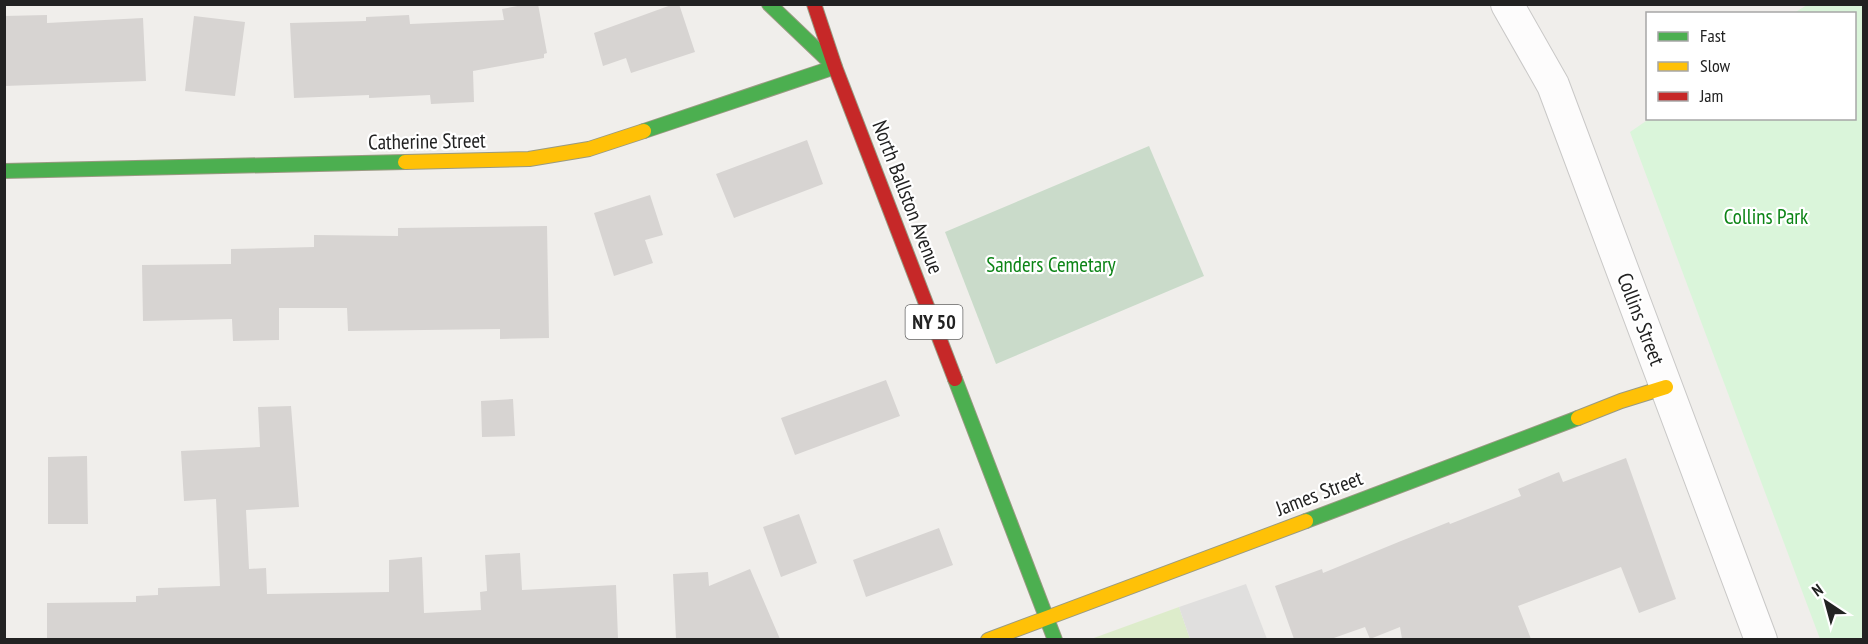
<svg xmlns="http://www.w3.org/2000/svg" width="1868" height="644" viewBox="0 0 1868 644" font-family="'PT Sans Narrow',sans-serif">
	<style>
		.grass { fill: #ddeccb }
		.cemetery { fill: #cadbca }
		.park { fill: #daf5da }
		.parking { fill: #e0dfde }
		.building { fill: #d7d4d2 }
		.lines { fill: none; stroke-linecap: round; stroke-linejoin: round }
		.street-casing { stroke: #c9c8c7; stroke-width: 34 }
		.fast-casing { stroke: #999a82; stroke-width: 16 }
		.slow-casing { stroke: #999a82; stroke-width: 16 }
		.jam-casing { stroke: #999a82; stroke-width: 16 }
		.street { stroke: #fdfcfc; stroke-width: 32 }
		.fast { stroke: #4caf50; stroke-width: 14 }
		.slow { stroke: #ffc107; stroke-width: 14 }
		.jam { stroke: #c62828; stroke-width: 14 }
		.labels { text-anchor: middle; dominant-baseline: central; stroke-width: 4.5; stroke-linejoin: round; paint-order: stroke }
		.shield { fill: #fff; stroke: #646464; stroke-width: 1.5 }
		.shield-label { font-size: 20px; font-weight: bold; fill: #222 }
		.street-label { font-size: 21px; fill: #222; stroke: #fff }
		.park-label { font-size: 21px; fill: #0c8416; stroke: #fff }
	</style>
	<rect width="100%" height="100%" fill="#f0eeeb"/>
	<path class="grass" d="M1179 607 1190 639H1091Z"/>
	<path class="cemetery" d="M1149 146 1204 276 996 364 945 232Z"/>
	<path class="park" d="M1807 5H1863V639H1820L1630 132 1649 119 1854 118V14L1794 13Z"/>
	<path class="parking" d="M1246 584 1267 639H1190L1179 607Z"/>
	<path class="building" d="M528 4H538L547 53 544 54V58L473 71 474 102 431 104 430 95 369 98V95L294 98 290 23 366 21V17L409 15 410 24 504 20 502 9Z
		M674 4H679L695 52 631 73 626 58 603 66 594 33Z
		M47 15V23L143 18 146 81 4 86V16Z
		M194 16 245 22 235 96 185 91Z
		M807 140 823 184 734 218 716 174Z
		M650 195 663 235 645 240 653 263 614 276 594 213Z
		M547 226 549 338 500 339V329L348 331 347 308H279V340L233 341 232 319 143 321 142 265 231 264V249L314 247V235L398 236V228Z
		M886 380 900 416 795 455 781 418Z
		M513 399 515 436 482 437 481 401Z
		M291 406 299 507 246 510 249 569 266 568 267 594 389 592V560L422 557 424 613 481 610 480 592 487 591 485 555 520 553 522 590 616 585 618 639H47V603L136 602V596L158 595V588L220 586 216 499 184 501 181 451 260 447 258 407Z
		M87 456 88 524H48V457Z
		M1626 458 1676 599 1639 613 1621 567 1518 606 1531 639H1402L1400 627 1370 639 1365 627 1331 639H1294L1275 586 1322 569 1323 573 1401 541 1449 522 1450 524 1521 496 1518 489 1559 472 1563 482Z
		M799 514 817 563 781 577 763 527Z
		M939 528 953 565 866 597 853 560Z
		M750 569 780 639H676L673 574 708 572 709 586Z"/>
	<g class="lines">
		<defs>
			<path id="street" d="M1507 4 1553 85 1761 640"/>
			<path id="fast" d="M644 131 835 67 769 4
				M4 171 405 162
				M955 379 1055 640
				M1306 521 1578 418"/>
			<path id="slow" d="M405 162 529 159 589 149 644 131
				M1578 418 1621 401 1666 387
				M988 640 1306 521"/>
			<path id="jam" d="M814 4 835 67 955 379"/>
		</defs>
		<use href="#street" class="street-casing"/>
		<use href="#fast" class="fast-casing"/>
		<use href="#slow" class="slow-casing"/>
		<use href="#jam" class="jam-casing"/>
		<use href="#street" class="street"/>
		<use href="#fast" class="fast"/>
		<use href="#slow" class="slow"/>
		<use href="#jam" class="jam"/>
	</g>
	<g class="labels">
		<rect class="shield" x="905.5" y="305" width="57" height="34" rx="4.5"/>
		<g class="shield-label">
			<text x="934" y="322">NY 50</text>
		</g>
		<g class="street-label">
			<text transform="translate(427 141) rotate(-1)">Catherine Street</text>
			<text transform="translate(908 197) rotate(69)">North Ballston Avenue</text>
			<text transform="translate(1641 319) rotate(69)">Collins Street</text>
			<text transform="translate(1319 493) rotate(-21)">James Street</text>
		</g>
		<g class="park-label">
			<text x="1766" y="216">Collins Park</text>
			<text x="1051" y="264">Sanders Cemetary</text>
		</g>
	</g>
	<rect width="1868" height="644" fill="none" stroke="#222222" stroke-width="12"/>
	<rect x="1646" y="12" width="210" height="108" fill="#ffffff" stroke="#a7a7a7" stroke-width="1.5"/>
	<rect x="1658" y="32" width="30" height="9" fill="#4caf50" stroke="#a7a7a7" stroke-width="1.5"/>
	<text x="1700" y="42" font-size="18" fill="#222222">Fast</text>
	<rect x="1658" y="62" width="30" height="9" fill="#ffc107" stroke="#a7a7a7" stroke-width="1.5"/>
	<text x="1700" y="72" font-size="18" fill="#222222">Slow</text>
	<rect x="1658" y="92" width="30" height="9" fill="#c62828" stroke="#a7a7a7" stroke-width="1.5"/>
	<text x="1700" y="102" font-size="18" fill="#222222">Jam</text>
	<g transform="translate(1826 602) rotate(324)" stroke="#ffffff" stroke-width="4.5" paint-order="stroke">
	<path d="M0-4.5L10 22L0 15L-10 22Z" fill="#222222"/>
	<text y="-9" font-size="16" font-weight="bold" text-anchor="middle" fill="#222222">N</text>
	</g>
</svg>
